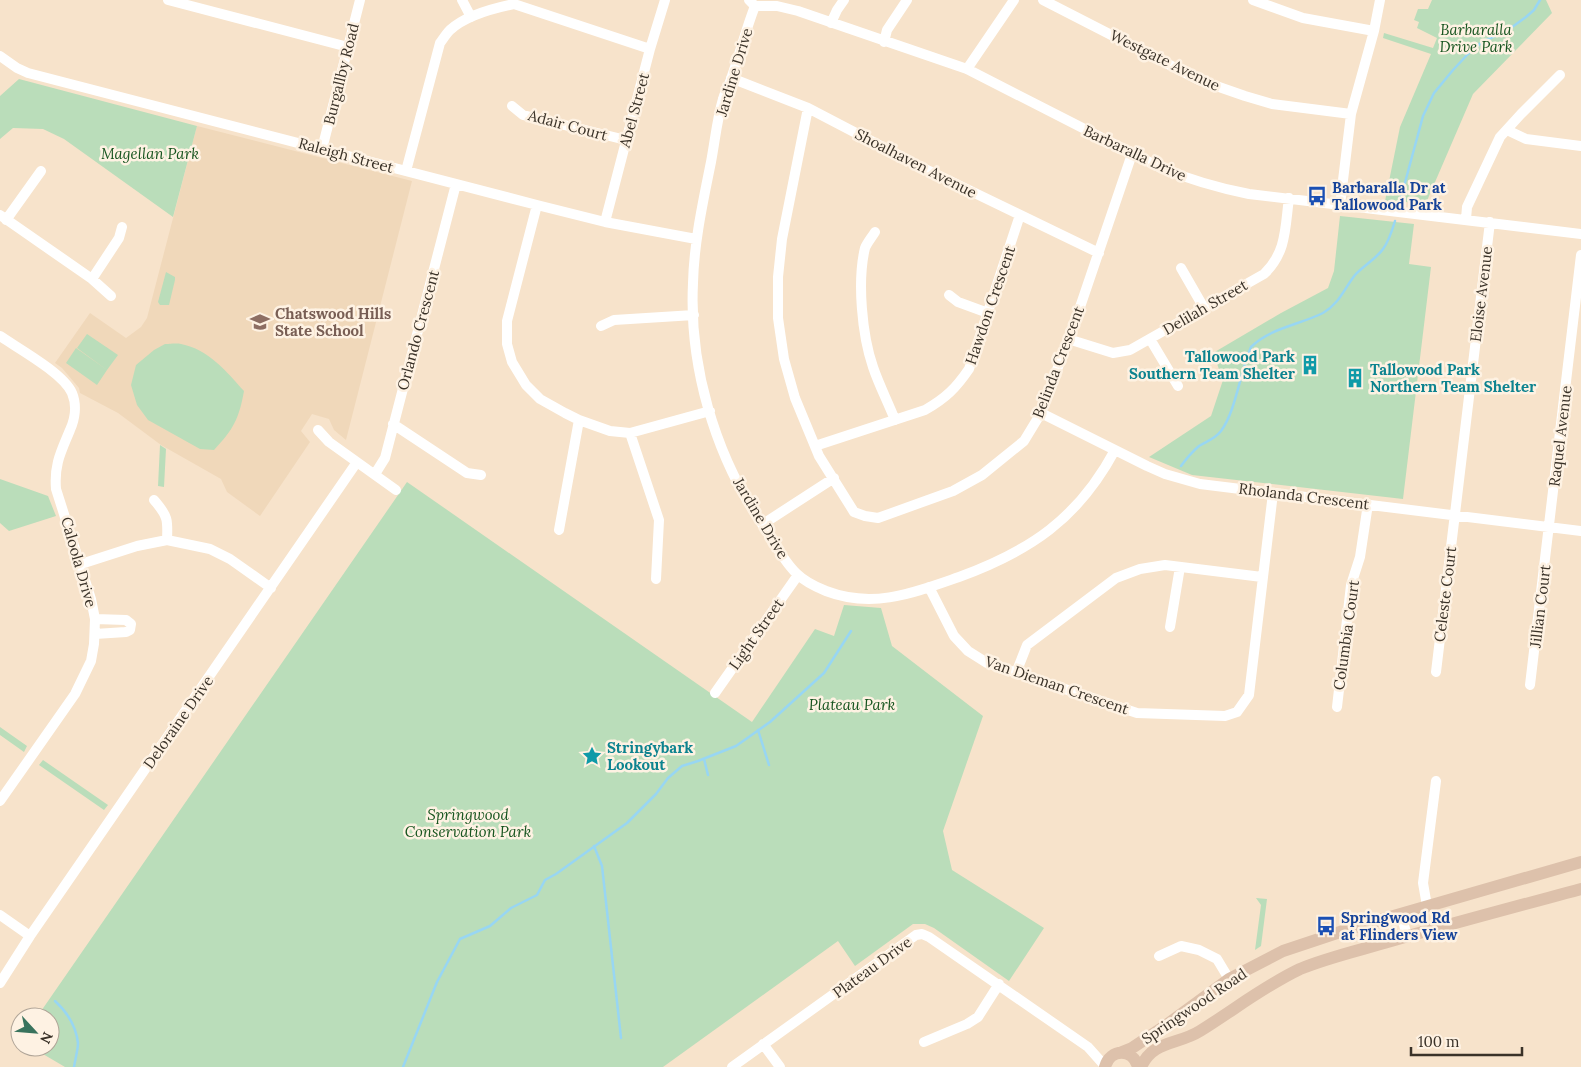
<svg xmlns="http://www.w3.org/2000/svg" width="1581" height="1067" viewBox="0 0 1581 1067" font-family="Lora,serif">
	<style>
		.built { fill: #f0d8ba }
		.green { fill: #baddba }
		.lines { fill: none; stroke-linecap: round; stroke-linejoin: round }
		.stream { stroke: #98d6f3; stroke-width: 2.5 }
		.minor { stroke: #fff; stroke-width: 10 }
		.major { stroke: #ddc1ab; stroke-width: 12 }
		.labels { text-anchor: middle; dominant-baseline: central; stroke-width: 5; stroke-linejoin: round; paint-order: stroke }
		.park-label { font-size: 15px; font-style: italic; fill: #16541e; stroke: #fef2e3 }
		.street-label { font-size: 15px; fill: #3a3228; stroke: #fef2e3 }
		.transit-label { font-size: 15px; font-weight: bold; fill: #164399; stroke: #fef2e3; text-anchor: start }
		.education-label { font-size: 15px; font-weight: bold; fill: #785e54; stroke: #fef2e3; text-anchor: start }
		.culture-label { font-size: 15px; font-weight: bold; fill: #0d838f; stroke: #fef2e3; text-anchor: start }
	</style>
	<rect width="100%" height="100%" fill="#f7e3cb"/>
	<path class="built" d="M197 126 412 181 346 440 334 430 329 419 312 414 301 431 310 442 260 516 227 492 221 479 161 445 118 413 80 393 79 388 62 368 55 363 90 313 126 338 141 327 147 318Z"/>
	<path class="green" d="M1432 0H1546L1552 13 1473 94 1426 203 1385 201 1400 127 1431 54 1383 38 1384 33 1433 48 1437 38 1417 28 1419 22 1414 20 1418 9H1428Z
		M19 79 197 126 173 217 64 139 43 129 13 128 0 139V96Z
		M1340 216 1414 224 1409 264 1431 267 1403 499 1192 475 1149 457 1211 416 1223 380 1213 353 1281 313 1328 288 1334 271Z
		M166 272 175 277V280L169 305H160L158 302Z
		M87 334 118 355 107 370 77 348Z
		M165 344C170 344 177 343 181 344 208 349 227 372 244 391 239 419 233 430 214 450L200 449 148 420 137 405 131 385 136 365 154 350Z
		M76 348 107 370 97 385 66 363Z
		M160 445 166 449 164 487 158 486Z
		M0 479 48 496 56 516 9 531 0 523Z
		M407 482 752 722 815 629 834 636 844 605 881 608 892 646 983 716 943 831 952 870 1044 928 1009 981 934 928 925 924H913L855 966 838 941 663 1067H65L31 1047H50V1017H37Z
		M0 727 27 746 24 752 0 735Z
		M43 760 108 805 104 810 39 765Z
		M1256 898 1267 899 1261 946 1255 950 1261 905Z"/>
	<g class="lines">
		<path class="stream" d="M1400 201 1423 116 1434 93 1453 70 1468 54 1482 42 1508 30 1526 17 1534 10 1540 0
			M1181 466C1186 459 1192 452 1199 446 1207 441 1215 439 1221 431 1236 411 1240 372 1251 347 1270 328 1299 325 1323 313 1339 304 1344 289 1355 275 1363 266 1376 259 1383 249 1389 241 1392 231 1395 221
			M758 730 769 765
			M704 759 708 775
			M594 846 602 866 621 1038
			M55 1001C67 1012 76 1026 78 1043 78 1050 75 1060 74 1067
			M403 1067 437 982 460 939 490 926 511 908 537 895 545 880 556 874 627 823 656 794 668 778 682 766 698 761 736 746 770 722 824 673 851 631"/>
		<path class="minor" d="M168 0 348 47
			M462 0 471 17
			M749 0 755 6H777L798 11 967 69 1159 167C1188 179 1218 188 1249 194L1581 234
			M1043 0 1199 80 1245 96 1272 104 1351 114
			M1253 0 1303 18 1374 31
			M755 6C746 29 740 53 732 76 730 84 725 91 723 99 717 119 715 141 711 162 703 202 694 242 693 283 689 365 714 452 760 521 772 538 781 558 796 573 804 581 816 587 826 591 873 609 913 593 959 577 1030 551 1078 519 1115 450
			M831 23 837 10 844 0
			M884 42 887 30 907 0
			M0 56 17 68 28 73 537 205 605 222 696 239
			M967 69 1014 0
			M731 78 808 108 923 168 1099 253
			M512 106 523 115 626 140
			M808 108 782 239 778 277V318L784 359 795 398 819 456 854 512 865 516 878 518 953 491 982 475 1024 441 1041 413 1078 313 1132 154
			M1507 130 1526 139 1581 146
			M322 149 360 0
			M406 171 440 43C443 39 446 34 450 30 465 16 494 8 514 4L650 49
			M537 205 507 321V344L512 362 526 385 540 399 565 413 579 420 610 431 630 433 710 411
			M1340 205 1351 114 1374 31 1380 0
			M0 215 92 279 111 296
			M1466 219 1467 207 1500 137 1521 114 1560 75
			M6 220 41 171
			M605 222 650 49 665 0
			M875 232C872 237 867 243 865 248 857 281 862 335 873 367 879 385 888 402 895 420
			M1181 268 1204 308
			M92 279 119 238 122 227
			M949 295 958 302 988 313
			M601 326 614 320 694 315
			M0 336C19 349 63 373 72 393 77 405 75 419 70 430 61 452 54 464 56 489L91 599 95 619 94 644 91 661 75 694 0 801
			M1068 339 1113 353 1130 350 1264 274C1287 252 1285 227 1289 198
			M1150 339 1178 386
			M1041 413 1147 466 1165 474 1200 484 1581 531
			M393 424 467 473 481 475
			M318 430 329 442 396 490
			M630 433 659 520 656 579
			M815 446 925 410C946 398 956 388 969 369L1020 215
			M375 474 385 458 456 184
			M154 500C168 516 168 520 167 540
			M763 524 834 478
			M559 530 579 420
			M81 564 137 546 167 540 210 549 230 559 271 588
			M929 587 954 636 968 651 987 663 1137 713 1225 716 1237 712 1249 695 1273 493
			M95 619 126 620 131 624 130 630 126 632 95 634
			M1170 627 1180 567
			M1436 672 1490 222
			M1016 673 1027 645 1116 578 1140 569 1165 565 1262 577
			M1530 685 1581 255
			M715 693 798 575
			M1337 707 1351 585 1360 557 1368 504
			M1427 906 1423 883 1436 781
			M1401 914 1407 936
			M0 915 30 936
			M1159 956 1181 946 1199 950 1217 959 1229 979
			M0 983 30 936 357 462
			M924 1042 967 1024 978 1017 999 984
			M763 1044 780 1067
			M732 1067 916 935 922 934 929 937 1088 1047 1105 1066"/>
		<path class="major" d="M1122 1052 1132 1048 1165 1026 1229 979 1283 951 1352 928 1581 862
			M1105 1067C1110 1048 1133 1048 1138 1067
			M1141 1067C1153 1040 1178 1045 1200 1031 1234 1010 1264 986 1300 969 1329 957 1361 950 1391 941 1454 923 1518 906 1581 889"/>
	</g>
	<defs>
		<symbol id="bus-bare" viewBox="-9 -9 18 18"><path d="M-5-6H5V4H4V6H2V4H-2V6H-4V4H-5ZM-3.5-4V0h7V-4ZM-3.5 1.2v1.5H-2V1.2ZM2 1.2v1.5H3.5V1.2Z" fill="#1a4fb4" stroke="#fef2e3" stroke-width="2.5" paint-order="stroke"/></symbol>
		<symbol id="school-bare" viewBox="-9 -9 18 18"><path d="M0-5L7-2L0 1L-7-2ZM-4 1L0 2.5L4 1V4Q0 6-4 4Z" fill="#8d6e63" stroke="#fef2e3" stroke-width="2.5" paint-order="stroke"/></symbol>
		<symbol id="building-bare" viewBox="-9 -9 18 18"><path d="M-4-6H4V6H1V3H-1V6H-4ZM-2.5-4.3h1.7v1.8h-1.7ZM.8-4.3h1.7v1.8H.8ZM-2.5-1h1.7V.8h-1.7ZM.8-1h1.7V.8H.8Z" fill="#0f9aa8" stroke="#fef2e3" stroke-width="2.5" paint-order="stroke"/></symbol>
		<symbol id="sight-bare" viewBox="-9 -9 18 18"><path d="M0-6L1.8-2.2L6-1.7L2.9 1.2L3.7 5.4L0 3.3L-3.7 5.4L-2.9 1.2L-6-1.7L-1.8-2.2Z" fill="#0f9aa8" stroke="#fef2e3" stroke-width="2.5" paint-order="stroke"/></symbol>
	</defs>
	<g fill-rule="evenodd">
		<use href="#bus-bare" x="1303" y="182" width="28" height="28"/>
		<use href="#school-bare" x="246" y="308" width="28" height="28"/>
		<use href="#building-bare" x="1296" y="351" width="28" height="28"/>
		<use href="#building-bare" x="1341" y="364" width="28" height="28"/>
		<use href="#sight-bare" x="578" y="742" width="28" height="28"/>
		<use href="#bus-bare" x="1312" y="912" width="28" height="28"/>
	</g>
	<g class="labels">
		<g class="park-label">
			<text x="1476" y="29">Barbaralla<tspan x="1476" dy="17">Drive Park</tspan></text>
			<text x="150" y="153">Magellan Park</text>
			<text x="852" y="704">Plateau Park</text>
			<text x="468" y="814">Springwood<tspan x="468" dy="17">Conservation Park</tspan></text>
		</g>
		<g class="street-label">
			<text transform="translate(1165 60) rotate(26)">Westgate Avenue</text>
			<text transform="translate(734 72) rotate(-73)">Jardine Drive</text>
			<text transform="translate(341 74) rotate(-76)">Burgallby Road</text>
			<text transform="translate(634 110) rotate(-75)">Abel Street</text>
			<text transform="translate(568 125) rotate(15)">Adair Court</text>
			<text transform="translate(1135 153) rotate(25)">Barbaralla Drive</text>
			<text transform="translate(346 155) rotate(15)">Raleigh Street</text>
			<text transform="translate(916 163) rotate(27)">Shoalhaven Avenue</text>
			<text transform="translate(1481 294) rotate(-83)">Eloise Avenue</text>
			<text transform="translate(990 305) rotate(-71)">Hawdon Crescent</text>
			<text transform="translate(1205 307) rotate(-30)">Delilah Street</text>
			<text transform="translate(418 330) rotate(-75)">Orlando Crescent</text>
			<text transform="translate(1058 362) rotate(-69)">Belinda Crescent</text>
			<text transform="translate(1560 436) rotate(-83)">Raquel Avenue</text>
			<text transform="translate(1304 496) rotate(7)">Rholanda Crescent</text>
			<text transform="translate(761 518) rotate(59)">Jardine Drive</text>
			<text transform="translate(79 562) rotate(74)">Caloola Drive</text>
			<text transform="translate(1445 594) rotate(-83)">Celeste Court</text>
			<text transform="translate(1540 606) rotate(-83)">Jillian Court</text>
			<text transform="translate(756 634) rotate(-55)">Light Street</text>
			<text transform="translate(1346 635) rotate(-82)">Columbia Court</text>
			<text transform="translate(1057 685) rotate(19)">Van Dieman Crescent</text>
			<text transform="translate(178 722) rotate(-55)">Deloraine Drive</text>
			<text transform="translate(872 967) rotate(-36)">Plateau Drive</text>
			<text transform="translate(1194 1006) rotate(-34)">Springwood Road</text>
		</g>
		<g class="transit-label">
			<text x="1332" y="187">Barbaralla Dr at<tspan x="1332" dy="17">Tallowood Park</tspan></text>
			<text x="1341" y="917">Springwood Rd<tspan x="1341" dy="17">at Flinders View</tspan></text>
		</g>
		<g class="education-label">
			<text x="275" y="313">Chatswood Hills<tspan x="275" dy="17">State School</tspan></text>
		</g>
		<g class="culture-label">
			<text x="1295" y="356" text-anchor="end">Tallowood Park<tspan x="1295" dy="17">Southern Team Shelter</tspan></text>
			<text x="1370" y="369">Tallowood Park<tspan x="1370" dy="17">Northern Team Shelter</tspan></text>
			<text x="607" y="747">Stringybark<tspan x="607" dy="17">Lookout</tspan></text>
		</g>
	</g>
	<g transform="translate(35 1032) rotate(116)"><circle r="24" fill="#fef2e3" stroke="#b0a598"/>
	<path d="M0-4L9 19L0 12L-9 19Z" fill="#39735d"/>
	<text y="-8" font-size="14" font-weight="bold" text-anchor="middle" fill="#3a3228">N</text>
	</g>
	<path d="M1411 1047v8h111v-8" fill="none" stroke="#3a3228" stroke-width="2.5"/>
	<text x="1418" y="1047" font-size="15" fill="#3a3228" stroke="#fef2e3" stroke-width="4" paint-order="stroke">100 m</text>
</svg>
